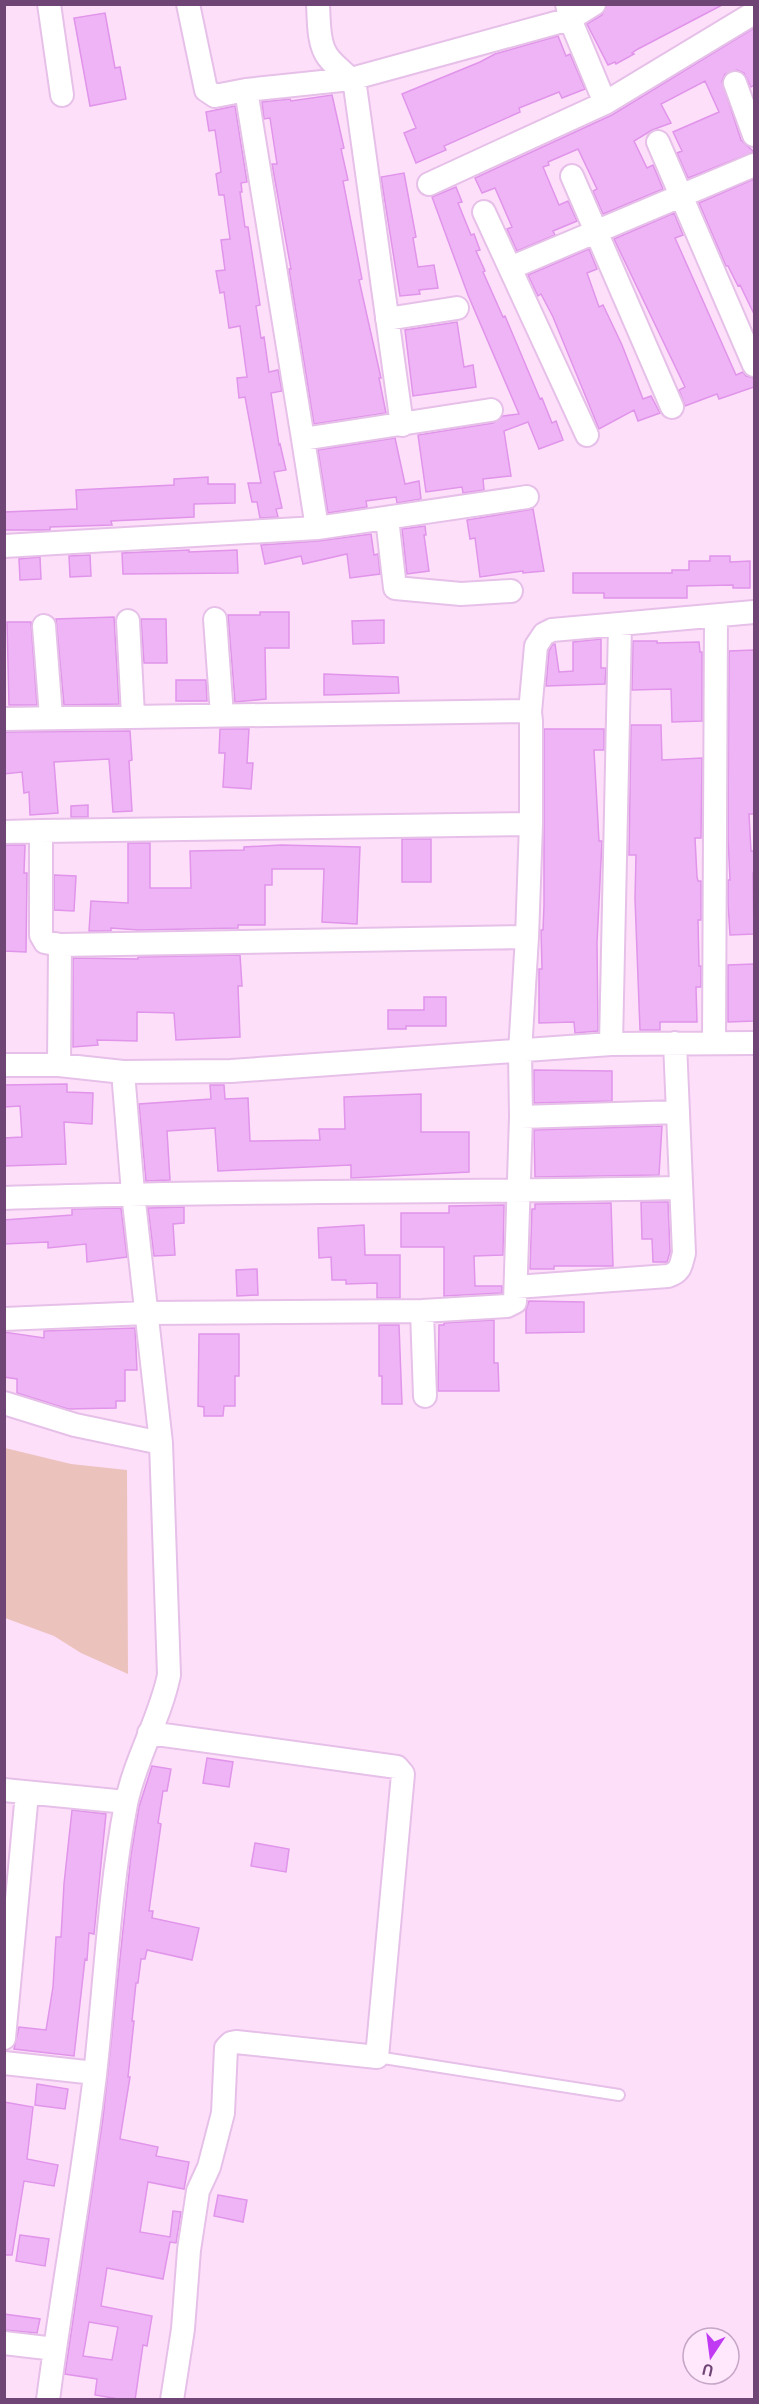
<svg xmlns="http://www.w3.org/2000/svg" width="759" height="2404" viewBox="0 0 759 2404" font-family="Ubuntu,sans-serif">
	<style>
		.green { fill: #ecc2bd }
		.building { fill: #efb4f6; stroke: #e094ea; stroke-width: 1.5; fill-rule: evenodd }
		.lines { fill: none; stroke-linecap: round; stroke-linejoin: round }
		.lane-casing { stroke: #e6c0e8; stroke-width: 14 }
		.street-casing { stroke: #e6c0e8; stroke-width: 26 }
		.lane { stroke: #fff; stroke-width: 10 }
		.street { stroke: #fff; stroke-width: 22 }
	</style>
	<rect width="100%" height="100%" fill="#fedffa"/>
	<path class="green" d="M5 1448 71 1464 127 1470 128 1674 81 1653 54 1636 5 1618Z"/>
	<path class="building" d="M607 4H724L638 49 632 53 634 54 616 64 615 62 608 65 587 24 602 15Z
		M105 13 115 68 120 67 126 99 90 106 74 18Z
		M754 28V85L751 87 744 73 737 70 725 74 722 81 741 140 754 152 688 178 677 153 682 151 673 132 719 112 705 81 661 104 671 123 652 130 634 141 647 168 653 165 663 189 603 214 593 191 597 189 578 149 548 162 549 165 543 167 559 205 568 201 577 221 553 231 555 235 517 251 507 229 512 227 495 188 482 193 475 178 612 115Z
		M558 36 566 56 570 54 585 89 562 98 559 92 519 108 520 112 444 146 446 150 416 163 404 133 416 128 402 94 480 62 495 54Z
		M332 95 344 148 341 149 348 180 343 181 362 279 359 280 381 378H379L386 413 314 424 289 269H291L272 164H277L270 118 264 119 262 102 290 99 291 101Z
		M235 106 247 182 241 183 242 192H240L245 227H248L260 305 256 306 261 338 264 337 269 372 278 370 282 391 271 393 279 445 280 444 286 470 274 472 282 508 276 509 278 517 260 518 257 502H252L248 483H261L245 397 239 398 237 378 247 377 240 326 229 328 224 292 220 293 216 271 225 270 221 240 230 239 224 195H219L216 174 221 172 215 130 209 131 206 112Z
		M404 173 416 237 413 238 418 267 434 265 438 288 419 290 420 294 400 296 381 177Z
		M754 179V314L740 285 738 286 728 266H726L699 203Z
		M456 187 462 202 458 203 471 235 474 234 480 250 476 251 485 271 483 272 503 317 505 316 540 399 542 398 552 423 556 421 563 440 539 449 528 422 504 431 511 476 483 479 484 490 463 493 462 487 426 492 418 435 493 423 503 416 519 414 468 295 432 197Z
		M674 213 683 235 675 238 736 375 743 372 746 376 754 378V387L719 399 717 394 685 406 679 390 685 387 614 239Z
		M589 249 597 269 587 273 599 307 603 305 622 345 643 399 651 396 660 413 638 421 634 410 599 429 553 317 541 294 538 296 528 275Z
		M457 322 464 367 473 365 476 387 413 396 405 330Z
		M395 438 405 484 419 481 421 499 397 503 396 497 366 501 367 507 328 513 318 450Z
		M208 477V484H235V503L194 504V517L111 521 112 525 50 527V530H4V512L77 509 76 490 174 485V479Z
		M533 509 544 571 523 573V571L480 577 475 538 470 539 467 520Z
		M425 526 426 535H424L429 571 407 574 402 529Z
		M371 534 374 555 378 554 380 574 350 578 347 554 303 564 301 556 265 564 261 545 318 541Z
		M189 550V552L237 550 238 573 123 574 122 553Z
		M90 555 91 576 70 577 69 556Z
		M710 556H730V562L750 561V588H733V585L687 586V598H604V593H573V573H672V570H689V561H710Z
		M40 557 41 579 20 580 19 559Z
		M260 612H289V648H265L266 699 235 702 228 615H260Z
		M114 617 119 704 64 705 56 619Z
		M141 619H166L167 663H144Z
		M384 620V643L353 644 352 621Z
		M7 622H31L37 705H9Z
		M601 639V668H606L605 684 546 686 549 651 553 644H555L559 672 573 671V642Z
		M633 641H657V643L699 642 700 652H702V721L672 722 671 689 632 690Z
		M754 650V814H749L751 851H754V873H753L754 934 730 935 728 903V880H730L728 837 729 651Z
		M324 674 398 677 399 693 324 695Z
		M176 680H206L207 701H176Z
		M631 725H661L662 760 702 758 701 838H695L697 877 698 881H701V920H698L699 966H701V987H696L697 1022H660V1030H640L635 899 636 855H629Z
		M220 729H249L247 763H253L251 789 223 787 225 753H219Z
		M544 729H604V750H594L599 841H602L597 943 598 1031 575 1033 574 1022 539 1023V969H542L541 930H543L544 905Z
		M130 731 132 760 129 761 132 811 113 812 109 759 54 762 58 813 30 815 29 792 24 793 22 772 4 774V732Z
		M88 805V817H71V806Z
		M402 839H431V882H402Z
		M128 843H150V888H191L190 851 244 850V847L281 845 360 847 357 924 322 922 324 869H272V885H265V925H238V928L139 930 111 928V931H89L91 901 128 903Z
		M4 845H25L24 873H27L26 952 4 951Z
		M54 875 76 876 74 911 54 910Z
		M240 955 242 986H238L240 1037 176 1040 174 1013 137 1012V1041L97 1040 98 1045 73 1047V958L138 959V957Z
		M754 964V1021L728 1022V965Z
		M424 997H446V1026H406V1029H388V1010H424Z
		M534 1070 612 1071V1101L534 1103Z
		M67 1084V1092L93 1093 92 1124 64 1122 66 1164 4 1166V1138L22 1137 20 1106 4 1107V1085Z
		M210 1085H224L225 1099 248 1098 250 1141 320 1140 319 1129H345L344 1097 421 1094V1132H469V1172L351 1178V1165L218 1171 215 1128 167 1131 170 1180 146 1181 139 1104 211 1099Z
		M662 1126 659 1175 535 1177 534 1130Z
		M641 1202H668L670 1252 667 1262H653L652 1239H642Z
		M611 1203 613 1266H554V1269H530L532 1209H535V1204Z
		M504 1205 503 1255 474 1256 475 1286H502V1293L444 1296V1247H401V1213H449V1206Z
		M184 1207V1223L173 1224 175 1255 154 1256 148 1208Z
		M121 1208 127 1257 87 1262 86 1244 48 1248V1242L4 1244V1220L72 1215V1209Z
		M364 1225 365 1255H400V1298H377V1283L346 1284V1280H332L331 1257 319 1258 318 1228Z
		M257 1269 258 1295 237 1296 236 1270Z
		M529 1301 584 1302V1332L526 1333V1310Z
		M494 1320V1363H498L499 1391H438L439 1325H444V1323Z
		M379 1325H399L402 1404H382V1376H379Z
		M135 1328 137 1370H125V1401H116V1408L68 1409 17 1393V1379L4 1377V1332L44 1338V1331Z
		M199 1334H239V1376H235V1406H224L223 1416H204V1407L198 1406Z
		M207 1758 233 1762 229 1787 203 1783Z
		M152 1766 171 1769 167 1791H163L158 1823 161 1824 149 1911H153L152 1918 199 1928 192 1960 147 1950 145 1959H141L138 1983H136L132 2021H134L128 2077H130L120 2139 158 2147 156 2156 189 2162 184 2189 148 2182 140 2232 170 2237 173 2211 181 2212 176 2243 170 2242 163 2279 107 2268 101 2306 152 2316 147 2346 143 2345 135 2400H124L95 2395 97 2379 65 2374 103 2118 131 1855 139 1807ZM89 2322 118 2327 112 2360 83 2356Z
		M72 1810 106 1814 94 1934 89 1933 87 1960 85 1959 74 2056 14 2049 19 2027 46 2030 53 1987 56 1937H61L64 1884Z
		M255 1843 289 1849 286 1872 251 1866Z
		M37 2084 68 2089 65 2109 35 2105Z
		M4 2102 33 2107 27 2159 58 2165 54 2186 24 2181 12 2255H4Z
		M218 2195 247 2200 243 2222 214 2216Z
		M20 2235 49 2239 45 2266 16 2261Z
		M4 2314 40 2319 37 2333 4 2330Z"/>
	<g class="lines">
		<defs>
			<path id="lane" d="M377 2057 619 2095"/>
			<path id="street" d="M49 4 62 95
				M188 4 206 90 215 96 246 90
				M318 4C319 21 318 44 328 57 336 68 348 74 355 86L402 425
				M735 83 754 135
				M605 103 754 13
				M658 142 754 365
				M572 176 672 407
				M429 184 605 103 570 19 594 4
				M484 212 587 435
				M510 268 754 165
				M387 319 457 308
				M491 410 303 439 246 90 351 79 570 19 567 4
				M303 439 317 528
				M387 518 395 588 461 594 511 591
				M4 546 317 528 527 497
				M215 619 222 715
				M128 621 133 715
				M44 626 51 716
				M530 712 536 646 544 634 552 630 754 612
				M4 719 523 711 530 712 531 721V824L527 937 520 1052 521 1117 515 1302 507 1306 422 1311 146 1313 4 1319
				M41 831 531 824
				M4 832 41 831V935L45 942 60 945 59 1065
				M60 945 527 937
				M714 1043 716 616
				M611 1044 620 625
				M4 1065H59L123 1072 231 1071 611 1044 754 1043
				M521 1117 678 1112
				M4 1198C230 1190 456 1193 681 1188
				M516 1287 668 1276C681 1272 681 1265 684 1253L675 1043
				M422 1311 425 1396
				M4 1403 75 1425 161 1443
				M149 1733 397 1767 403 1774 377 2057 236 2042 231 2043 226 2048 223 2113 209 2167 198 2191 189 2250 183 2329 172 2400
				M4 1790 126 1802
				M4 2038 27 1793
				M4 2063 95 2073
				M4 2343 55 2349
				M48 2400C62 2291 82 2184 95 2075 105 1985 109 1893 126 1804 135 1759 160 1719 169 1675L161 1443 133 1193 123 1072"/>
		</defs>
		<use href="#lane" class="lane-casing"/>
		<use href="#street" class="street-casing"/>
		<use href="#lane" class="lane"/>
		<use href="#street" class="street"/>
	</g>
	<rect width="759" height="2404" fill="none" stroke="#6f4576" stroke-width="12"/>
	<g transform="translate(711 2356) rotate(193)"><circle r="28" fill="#ffe7fc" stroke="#c5a6c6" stroke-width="1.5"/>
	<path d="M0-4.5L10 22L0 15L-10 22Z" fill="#c039f3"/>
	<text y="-9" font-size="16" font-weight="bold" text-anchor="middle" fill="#6f4576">U</text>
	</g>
</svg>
